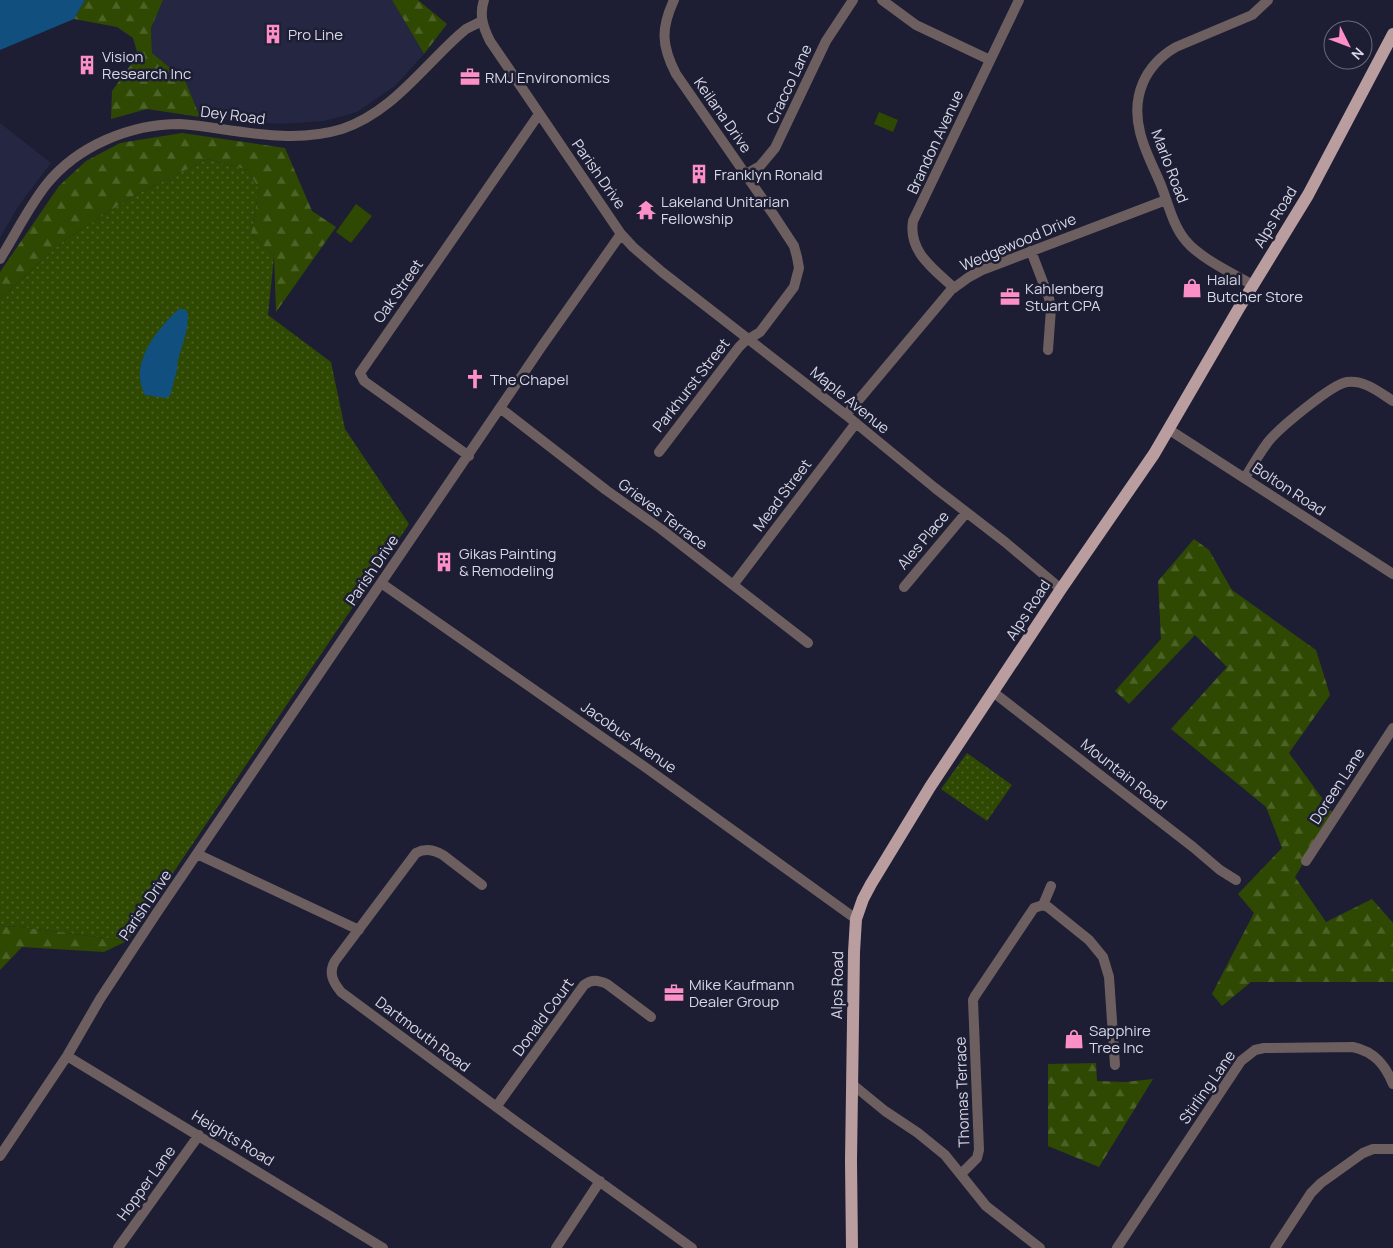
<svg xmlns="http://www.w3.org/2000/svg" width="1393" height="1248" viewBox="0 0 1393 1248" font-family="Manrope,sans-serif">
	<style>
		.built { fill: #252641 }
		.grass { fill: url(#grass-dots) }
		.forest { fill: url(#forest-firs) }
		.garden { fill: #2f4902 }
		.water { fill: #104f7e }
		.lines { fill: none; stroke-linecap: round; stroke-linejoin: round }
		.minor { stroke: #6d5f5f; stroke-width: 10 }
		.major { stroke: #ba9e9f; stroke-width: 12 }
		.labels { text-anchor: middle; dominant-baseline: central; stroke-width: 5; stroke-linejoin: round; paint-order: stroke }
		.poi-label { font-size: 15px; fill: #d7d8e6; stroke: #1d1e33; text-anchor: start }
		.street-label { font-size: 15px; fill: #d7d8e6; stroke: #1d1e33 }
	</style>
	<defs>
		<pattern id="grass-dots" width="8" height="8" patternUnits="userSpaceOnUse" patternTransform="scale(1.25)"><rect width="8" height="8" fill="#2f4902"/><path d="M2 2h.1M6 6h.1" fill="none" stroke="#4c6227" stroke-width="1.8" stroke-linecap="round"/></pattern>
		<pattern id="forest-firs" width="22" height="20" patternUnits="userSpaceOnUse" patternTransform="scale(1.25)"><rect width="22" height="20" fill="#2f4902"/><path d="M5 1l3.5 6h-7zM16 11l3.5 6h-7z" fill="#4c6227"/></pattern>
	</defs>
	<rect width="100%" height="100%" fill="#1d1e33"/>
	<path class="built" d="M163 0H392L424 54 396 85 357 112 324 121 278 124 200 117 185 80 152 53 151 28Z
		M0 123 51 163 19 205 0 238Z"/>
	<path class="grass" d="M208 159 248 170 259 189 251 234 274 256 268 315 331 362 345 429 409 524 127 941 21 927 0 926V299L62 242 133 196Z
		M967 753 1012 785 987 821 941 789Z"/>
	<path class="forest" d="M85 0H163L151 28 152 53 185 80 200 117 147 109 111 119 112 91 138 55 133 38 117 27 74 19Z
		M392 0H418L447 24 424 54Z
		M182 133 285 148 312 211 336 227 276 312 274 256 251 234 259 189 248 170 208 159 133 196 62 242 0 299V272L59 186 86 161 120 143Z
		M1194 539 1209 550 1232 590 1316 650 1330 695 1289 753 1333 813 1295 877 1326 922 1372 899 1393 923V982H1251L1222 1006 1212 994 1254 913 1238 894 1282 848 1266 807 1171 729 1227 667 1195 635 1129 704 1115 691 1161 639 1158 581Z
		M0 926 21 927 127 941 104 952 22 947 0 970Z
		M1096 1063 1097 1081 1125 1082 1153 1079 1099 1167 1048 1146V1064Z"/>
	<path class="garden" d="M879 112 898 120 893 132 874 124Z
		M356 204 372 216 351 243 336 232Z"/>
	<path class="water" d="M0 0H85L74 19 0 50Z
		M179 309H185L188 314 187 329 178 360 177 370 170 396 165 398 145 395C128 364 157 329 179 309Z"/>
	<g class="lines">
		<path class="minor" d="M484 0C479 15 483 27 490 41L621 234 633 247 662 272 846 415 935 488 1005 542 1061 589
			M882 0 916 25 990 60
			M746 174 760 166 775 148 826 41 853 0
			M1031 251 1049 298 1051 309 1048 350
			M0 259C15 235 28 208 46 185 77 146 130 124 180 124 194 125 208 127 221 129 261 135 303 141 342 129 391 113 422 68 459 35L466 29 482 21
			M1253 285C1233 274 1200 258 1186 241 1173 226 1168 203 1161 185 1154 168 1144 150 1140 132 1131 96 1145 65 1176 47L1252 15 1268 0
			M954 288C934 269 908 252 913 221L1019 0
			M500 408 606 490 661 529 808 643
			M846 415 951 290 969 277 982 270 1166 200
			M1168 429 1393 574
			M659 452 739 347 744 342 760 332 794 287 799 268 797 257 794 246 773 214 676 74C661 45 661 28 674 0
			M469 456 364 381 360 373 539 114
			M1245 478C1252 466 1259 454 1268 442 1278 429 1332 384 1347 382 1365 380 1379 392 1393 401
			M381 583 645 767 856 919
			M733 585 856 423
			M904 587 966 513
			M993 692 1193 847 1220 870 1236 880
			M197 854 359 930
			M1306 861 1393 728
			M482 885 443 855C434 850 426 848 416 853L335 961C328 973 333 982 341 992L518 1123 692 1248
			M1043 905 1048 907 1089 940 1103 957 1109 977 1115 1065
			M67 1056 383 1248
			M852 1084 885 1111 918 1133 945 1155 986 1206 1040 1248
			M496 1107 584 985C592 979 598 980 607 984L651 1017
			M0 1156 67 1056 100 999 158 911 542 346 621 234
			M961 1174 977 1158 979 1150 973 1000 975 996 1034 908 1043 905 1051 886
			M118 1248 199 1135
			M556 1248 600 1181
			M1117 1248 1241 1061 1255 1050 1264 1048 1353 1047C1375 1052 1385 1065 1393 1084
			M1275 1248 1311 1193 1321 1183 1363 1153 1373 1149H1393"/>
		<path class="major" d="M852 1248 851 1161 854 952 856 919 863 899 871 884 930 787 1061 589 1154 454 1239 308 1308 195 1393 34"/>
	</g>
	<defs>
		<symbol id="building-bare" viewBox="-9 -9 18 18"><path d="M-4-6H4V6H1V3H-1V6H-4ZM-2.5-4.3h1.7v1.8h-1.7ZM.8-4.3h1.7v1.8H.8ZM-2.5-1h1.7V.8h-1.7ZM.8-1h1.7V.8H.8Z" fill="#fb8fc6" stroke="#1d1e33" stroke-width="2.5" paint-order="stroke"/></symbol>
		<symbol id="office-bare" viewBox="-9 -9 18 18"><path d="M-6-3h4V-5.5h4V-3h4V5H-6ZM-1-4.5V-3h2v-1.5ZM-6 0V1H6V0Z" fill="#fb8fc6" stroke="#1d1e33" stroke-width="2.5" paint-order="stroke"/></symbol>
		<symbol id="temple-bare" viewBox="-9 -9 18 18"><path d="M0-6L5-2H3V0L6.5 2.5H4V6H1.5V3h-3V6H-4V2.5H-6.5L-3 0V-2H-5Z" fill="#fb8fc6" stroke="#1d1e33" stroke-width="2.5" paint-order="stroke"/></symbol>
		<symbol id="shop-bare" viewBox="-9 -9 18 18"><path d="M-5-2.5h2.3a2.7 3.5 0 0 1 5.4 0H5L5.5 6h-11ZM-1.5-2.5h3a1.5 2.3 0 0 0-3 0Z" fill="#fb8fc6" stroke="#1d1e33" stroke-width="2.5" paint-order="stroke"/></symbol>
		<symbol id="church-bare" viewBox="-9 -9 18 18"><path d="M-1.2-6h2.4v3.5h3.3v2.4h-3.3V6h-2.4V-.1h-3.3v-2.4h3.3Z" fill="#fb8fc6" stroke="#1d1e33" stroke-width="2.5" paint-order="stroke"/></symbol>
	</defs>
	<g fill-rule="evenodd">
		<use href="#building-bare" x="259" y="20" width="28" height="28"/>
		<use href="#building-bare" x="73" y="51" width="28" height="28"/>
		<use href="#office-bare" x="456" y="63" width="28" height="28"/>
		<use href="#building-bare" x="685" y="160" width="28" height="28"/>
		<use href="#temple-bare" x="632" y="196" width="28" height="28"/>
		<use href="#shop-bare" x="1178" y="274" width="28" height="28"/>
		<use href="#office-bare" x="996" y="283" width="28" height="28"/>
		<use href="#church-bare" x="461" y="365" width="28" height="28"/>
		<use href="#building-bare" x="430" y="548" width="28" height="28"/>
		<use href="#office-bare" x="660" y="979" width="28" height="28"/>
		<use href="#shop-bare" x="1060" y="1025" width="28" height="28"/>
	</g>
	<g class="labels">
		<g class="poi-label">
			<text x="288" y="34">Pro Line</text>
			<text x="102" y="56">Vision<tspan x="102" dy="17">Research Inc</tspan></text>
			<text x="485" y="77">RMJ Environomics</text>
			<text x="714" y="174">Franklyn Ronald</text>
			<text x="661" y="201">Lakeland Unitarian<tspan x="661" dy="17">Fellowship</tspan></text>
			<text x="1207" y="279">Halal<tspan x="1207" dy="17">Butcher Store</tspan></text>
			<text x="1025" y="288">Kahlenberg<tspan x="1025" dy="17">Stuart CPA</tspan></text>
			<text x="490" y="379">The Chapel</text>
			<text x="459" y="553">Gikas Painting<tspan x="459" dy="17">&amp; Remodeling</tspan></text>
			<text x="689" y="984">Mike Kaufmann<tspan x="689" dy="17">Dealer Group</tspan></text>
			<text x="1089" y="1030">Sapphire<tspan x="1089" dy="17">Tree Inc</tspan></text>
		</g>
		<g class="street-label">
			<text transform="translate(789 84) rotate(-65)">Cracco Lane</text>
			<text transform="translate(233 115) rotate(7)">Dey Road</text>
			<text transform="translate(723 115) rotate(55)">Keilana Drive</text>
			<text transform="translate(935 142) rotate(-65)">Brandon Avenue</text>
			<text transform="translate(1170 166) rotate(69)">Marlo Road</text>
			<text transform="translate(599 174) rotate(55)">Parish Drive</text>
			<text transform="translate(1275 217) rotate(-59)">Alps Road</text>
			<text transform="translate(1018 242) rotate(-23)">Wedgewood Drive</text>
			<text transform="translate(398 291) rotate(-55)">Oak Street</text>
			<text transform="translate(691 385) rotate(-52)">Parkhurst Street</text>
			<text transform="translate(850 400) rotate(39)">Maple Avenue</text>
			<text transform="translate(1289 489) rotate(33)">Bolton Road</text>
			<text transform="translate(782 495) rotate(-53)">Mead Street</text>
			<text transform="translate(663 514) rotate(37)">Grieves Terrace</text>
			<text transform="translate(923 540) rotate(-50)">Ales Place</text>
			<text transform="translate(372 570) rotate(-56)">Parish Drive</text>
			<text transform="translate(1028 610) rotate(-57)">Alps Road</text>
			<text transform="translate(629 737) rotate(35)">Jacobus Avenue</text>
			<text transform="translate(1124 774) rotate(38)">Mountain Road</text>
			<text transform="translate(1337 786) rotate(-57)">Doreen Lane</text>
			<text transform="translate(145 905) rotate(-56)">Parish Drive</text>
			<text transform="translate(837 985) rotate(-89)">Alps Road</text>
			<text transform="translate(543 1017) rotate(-54)">Donald Court</text>
			<text transform="translate(423 1034) rotate(37)">Dartmouth Road</text>
			<text transform="translate(1207 1087) rotate(-55)">Stirling Lane</text>
			<text transform="translate(962 1092) rotate(-92)">Thomas Terrace</text>
			<text transform="translate(233 1138) rotate(31)">Heights Road</text>
			<text transform="translate(146 1183) rotate(-54)">Hopper Lane</text>
		</g>
	</g>
	<g transform="translate(1348 45) rotate(132)"><circle r="24" fill="#1d1e33" stroke="#67687b"/>
	<path d="M0-4L9 19L0 12L-9 19Z" fill="#fb8fc6"/>
	<text y="-8" font-size="14" font-weight="bold" text-anchor="middle" fill="#d7d8e6">N</text>
	</g>
</svg>
